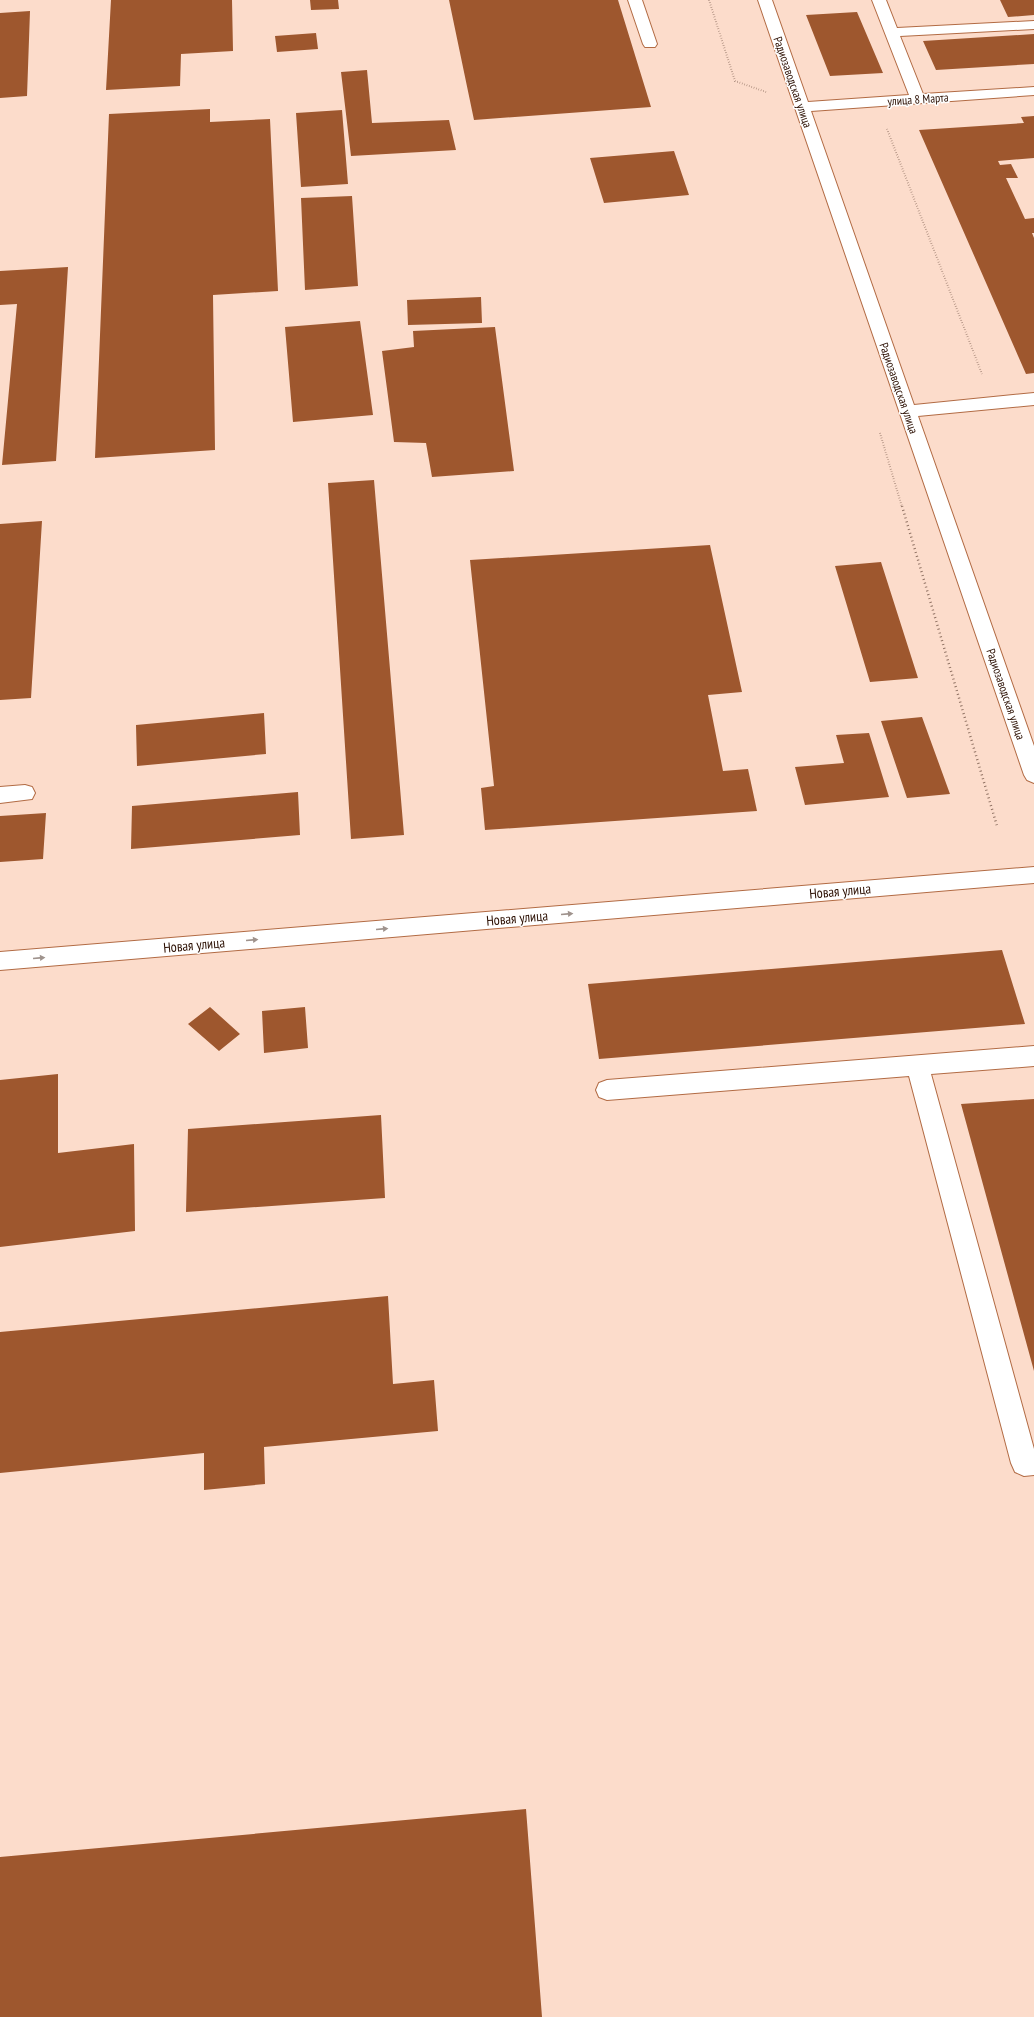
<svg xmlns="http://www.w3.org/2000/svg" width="1034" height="2017" viewBox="0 0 1034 2017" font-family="'PT Sans Narrow',sans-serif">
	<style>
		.building { fill: #9e572e }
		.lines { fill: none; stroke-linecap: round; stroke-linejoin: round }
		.minor-casing { stroke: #b26b44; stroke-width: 2 }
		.path-far1 { stroke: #927465; stroke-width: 2; stroke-dasharray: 0.5 2; stroke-linecap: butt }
		.path { stroke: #927465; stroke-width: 2.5; stroke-dasharray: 1 3; stroke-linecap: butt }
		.minor { fill: #fff; fill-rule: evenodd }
		.oneway { fill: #9f938d }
		.labels { text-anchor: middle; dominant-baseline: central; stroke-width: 3; stroke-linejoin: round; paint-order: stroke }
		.far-street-label { font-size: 12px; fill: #2a0e01; stroke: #fff }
		.street-label { font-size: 14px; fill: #2a0e01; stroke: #fff }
	</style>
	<rect width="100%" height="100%" fill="#fcdccb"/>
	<path class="building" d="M111 0H232L233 51 181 54 180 86 106 90Z
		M310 0H338L339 9 311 10Z
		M449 0H618L651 107 474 120Z
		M1000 0H1034V15L1008 17Z
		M30 11 27 96 0 98V13Z
		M857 12 883 73 830 76 806 15Z
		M316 33 318 49 277 52 275 36Z
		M1034 34V64L936 70 923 41Z
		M367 70 372 123 449 120 456 150 351 156 341 72Z
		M210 109V122L270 119 278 291 213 295 215 450 95 458 109 114Z
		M342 110 348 184 301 187 296 113Z
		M1034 116V158L998 161 1000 165 1011 164 1018 178H1006L1025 219 1034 218V233H1032L1034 238V373L1026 374 919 130 1024 123 1021 117Z
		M674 151 689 195 604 203 590 158Z
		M352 196 358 286 305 290 301 198Z
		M68 267 56 461 2 465 17 304 0 305V271Z
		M481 297 482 323 408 325 407 300Z
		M360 321 373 415 293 422 285 327Z
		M495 327 514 471 432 477 426 443 394 442 382 351 414 347 413 331Z
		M374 480 404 835 351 839 328 483Z
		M42 521 31 698 0 700V524Z
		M710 545 742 692 708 695 723 771 748 769 757 811 485 830 481 788 494 786 470 560Z
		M881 562 918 678 870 682 835 566Z
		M264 713 266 754 137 766 136 725Z
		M922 717 950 794 907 798 881 721Z
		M869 733 889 797 805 805 795 767 844 763 836 735Z
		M298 792 300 835 131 849 132 806Z
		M46 813 43 859 0 862V816Z
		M1002 950 1025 1024 599 1059 588 984Z
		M210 1007 240 1034 219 1051 188 1024Z
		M305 1007 308 1048 264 1053 262 1011Z
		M58 1074V1153L134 1144 135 1231 0 1247V1080Z
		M1034 1099V1371L961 1104Z
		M381 1115 385 1198 186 1212 188 1129Z
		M388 1296 393 1384 434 1380 438 1431 264 1447 265 1484 204 1490V1453L0 1473V1332Z
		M526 1809 542 2017H0V1857Z"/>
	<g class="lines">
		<defs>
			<path id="minor" d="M628 0H642L657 44 655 47H645L643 44Z
				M758 0H772L808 102 909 95 872 0H886L897 28 1034 21V29L900 36 923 94 1034 87V95L811 111 914 405 1034 393V405L918 416 1034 746V783L1027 780 1024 775Z
				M25 785 32 787 35 793 32 799 0 803V787Z
				M1034 867V883L0 970V952Z
				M1034 1046V1066L931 1074 1034 1449V1475L1024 1476 1015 1472 1011 1463 909 1076 607 1100 599 1097 596 1090 599 1083 607 1080Z"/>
		</defs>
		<use href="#minor" class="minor-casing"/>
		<path class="path-far1" d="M709 0 735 81 766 92
			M887 129 982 374
			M880 433 902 507"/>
		<path class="path" d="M902 506 997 826"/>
		<use href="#minor" class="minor"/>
	</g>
	<defs><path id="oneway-solid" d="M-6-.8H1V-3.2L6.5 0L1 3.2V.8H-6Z"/></defs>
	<g class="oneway">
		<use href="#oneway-solid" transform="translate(567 914) rotate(-5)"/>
		<use href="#oneway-solid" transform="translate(382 929) rotate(-5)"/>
		<use href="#oneway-solid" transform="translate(252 940) rotate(-5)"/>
		<use href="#oneway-solid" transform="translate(39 958) rotate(-5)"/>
	</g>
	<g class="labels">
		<g class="far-street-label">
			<text transform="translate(793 82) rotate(71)">Радиозаводская улица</text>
			<text transform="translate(918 99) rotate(-4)">улица 8 Марта</text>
			<text transform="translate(899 388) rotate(71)">Радиозаводская улица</text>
			<text transform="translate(1006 694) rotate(71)">Радиозаводская улица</text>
		</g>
		<g class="street-label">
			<text transform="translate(840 891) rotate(-5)">Новая улица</text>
			<text transform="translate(517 918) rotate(-5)">Новая улица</text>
			<text transform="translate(194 945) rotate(-5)">Новая улица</text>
		</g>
	</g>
</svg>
